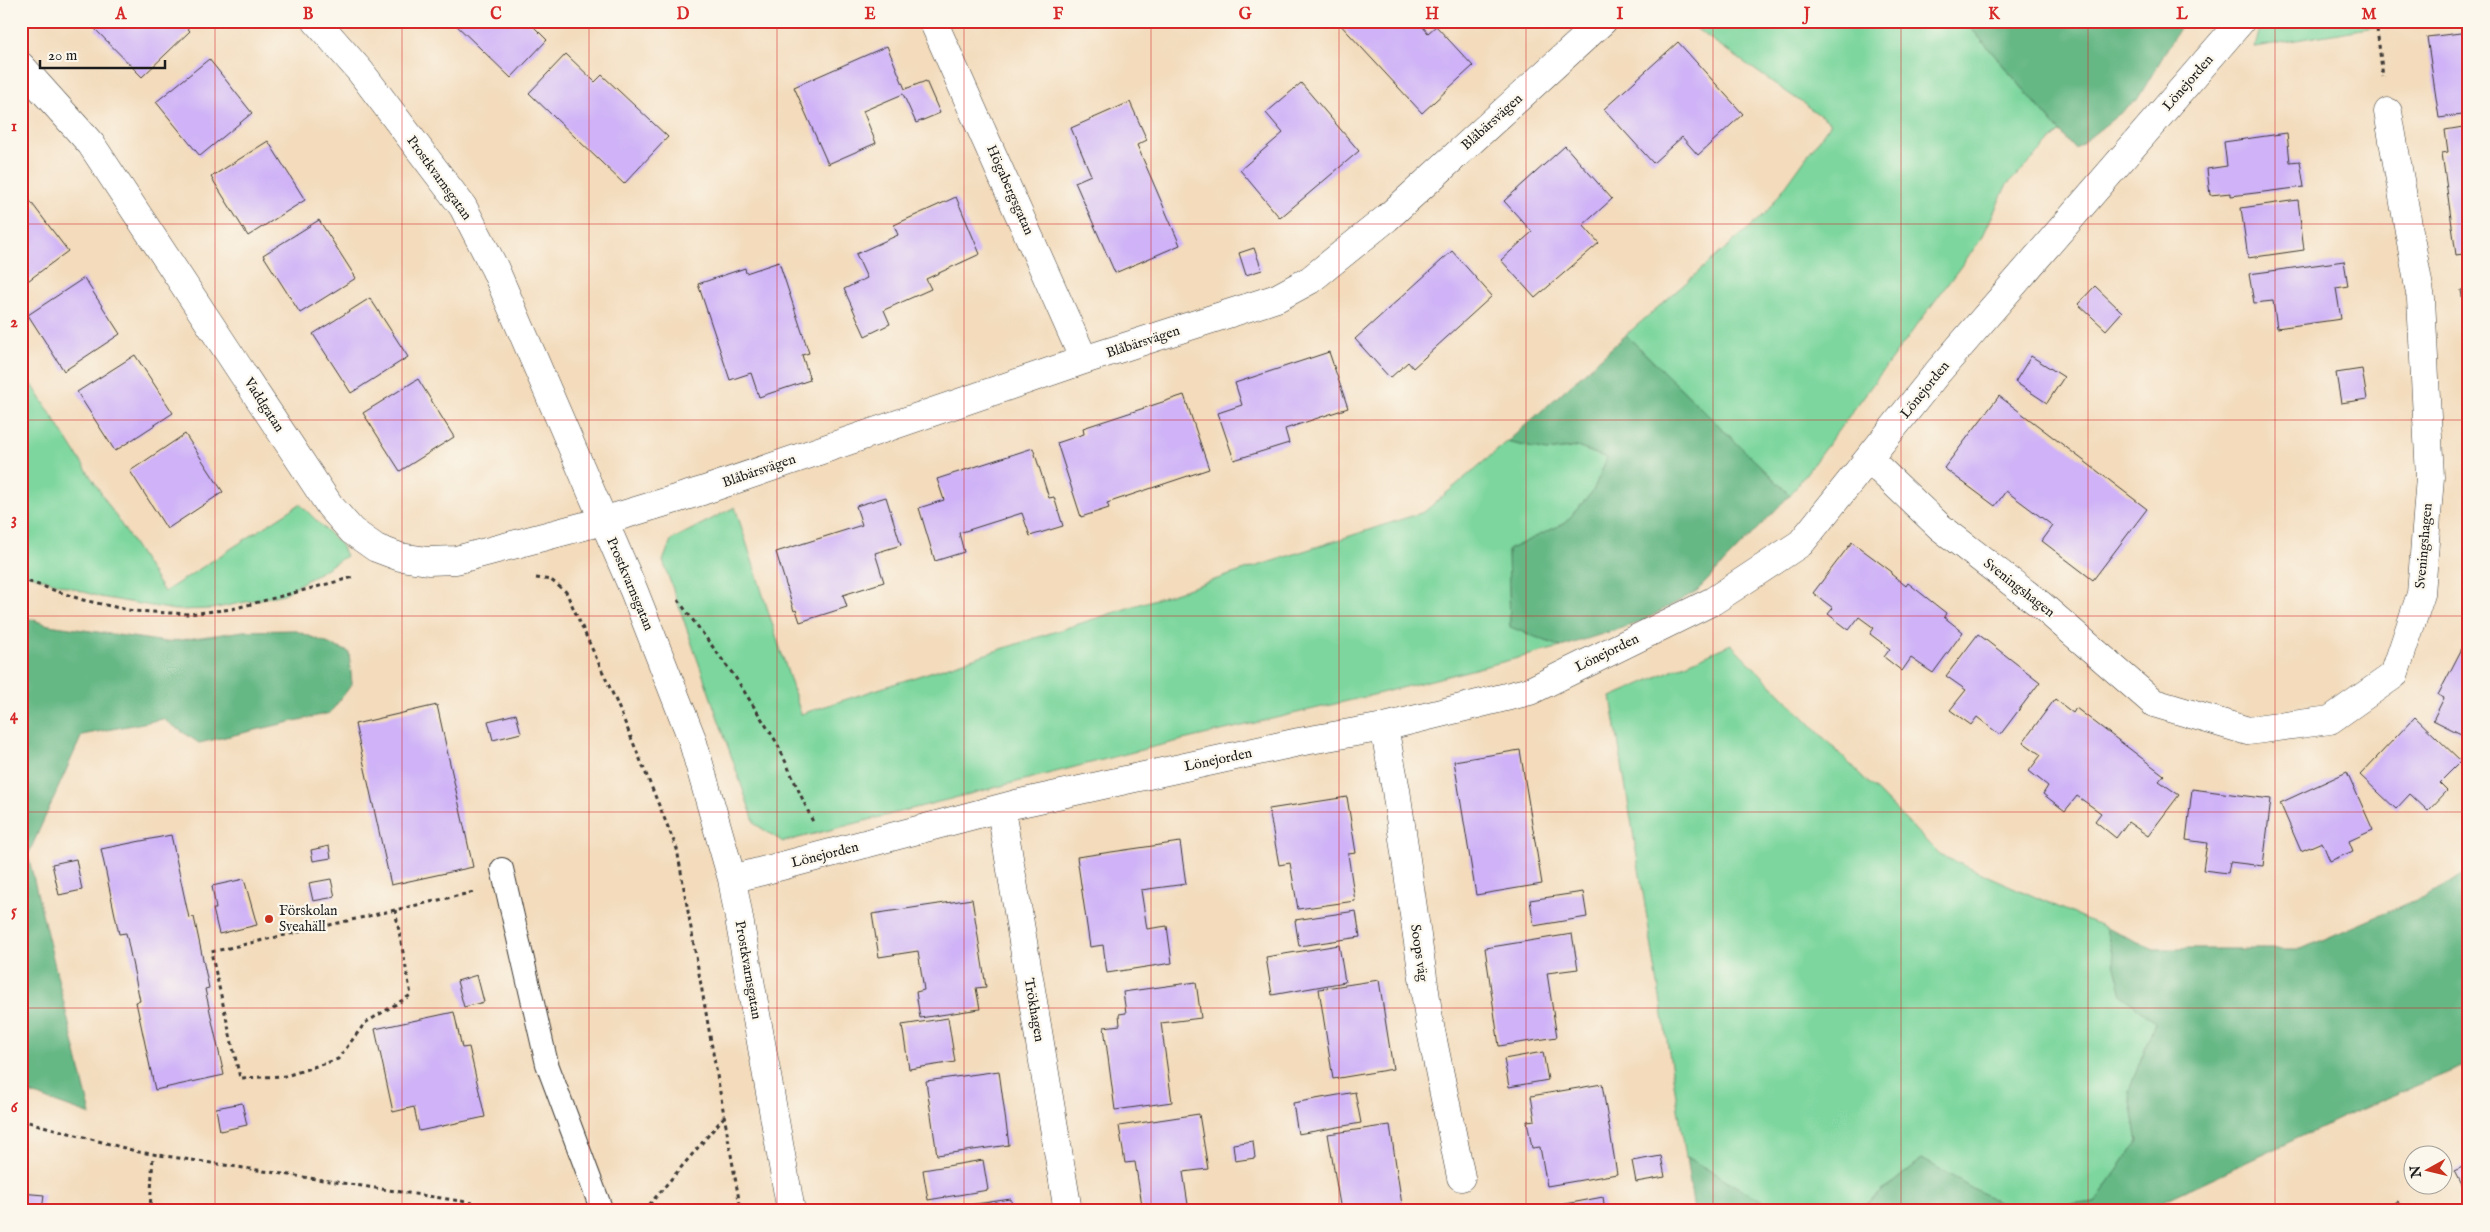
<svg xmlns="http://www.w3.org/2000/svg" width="2490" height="1232" viewBox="0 0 2490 1232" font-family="'IM FELL English',serif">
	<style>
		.green { fill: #7cd69d; stroke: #4c795c }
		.forest { fill: #65b784; stroke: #406a50 }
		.building { fill: #cfb2f7 }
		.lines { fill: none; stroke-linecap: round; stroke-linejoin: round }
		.lane-casing { stroke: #3c3934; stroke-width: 24 }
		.street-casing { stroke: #3c3934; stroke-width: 29 }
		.path { stroke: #3c3934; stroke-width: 3; stroke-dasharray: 4 4; stroke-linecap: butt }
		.lane { stroke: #fff; stroke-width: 22 }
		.street { stroke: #fff; stroke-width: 28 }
		.grid { fill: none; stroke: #d62828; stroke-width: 1; stroke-opacity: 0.55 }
		.poi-dot { fill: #c8321e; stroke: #fbf7ec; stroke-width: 2 }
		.labels { text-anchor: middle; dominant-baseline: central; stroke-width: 4.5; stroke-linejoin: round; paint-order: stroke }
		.street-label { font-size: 14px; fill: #1c1c1c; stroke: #fbf7ec }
		.poi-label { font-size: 14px; fill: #1c1c1c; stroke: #fbf7ec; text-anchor: start }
		.neatline { fill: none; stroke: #d62828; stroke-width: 2 }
		.grid-label { font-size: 16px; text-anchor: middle; font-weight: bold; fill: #d62828 }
	</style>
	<rect width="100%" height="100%" fill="#fbf7ec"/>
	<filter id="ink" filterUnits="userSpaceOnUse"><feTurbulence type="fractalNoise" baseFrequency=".02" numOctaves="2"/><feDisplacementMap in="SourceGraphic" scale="10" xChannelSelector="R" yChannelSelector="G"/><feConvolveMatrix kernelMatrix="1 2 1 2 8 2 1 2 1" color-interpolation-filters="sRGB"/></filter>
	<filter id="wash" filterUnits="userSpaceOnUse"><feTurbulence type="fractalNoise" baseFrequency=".0096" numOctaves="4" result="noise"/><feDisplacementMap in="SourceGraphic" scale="20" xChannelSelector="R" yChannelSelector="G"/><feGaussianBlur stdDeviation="1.12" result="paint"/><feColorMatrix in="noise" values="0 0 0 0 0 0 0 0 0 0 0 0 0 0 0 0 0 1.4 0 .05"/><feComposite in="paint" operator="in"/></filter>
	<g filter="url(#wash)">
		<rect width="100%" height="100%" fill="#f3dbbc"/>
		<path class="green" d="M1685 21H1965L2060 132 2006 186 1982 238 1790 495 1626 335 1766 213 1831 123Z
			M2262 21H2410L2255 47Z
			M21 367 164 592 300 504 341 545 346 556 284 594 212 609 175 610 100 597 21 572Z
			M1507 442 1547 451 1577 447 1607 458 1593 491 1565 523 1508 550 1510 626 1561 647 1373 695 1145 749 783 842 755 824 663 561 671 540 735 507 801 714 1424 512Z
			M1731 644 1940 855 2106 928 2122 995 2155 1022 2129 1091 2138 1141 2095 1202 2013 1211 1922 1159 1858 1211H1780L1686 1157 1611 697Z"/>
		<path class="forest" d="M1965 21H2184L2137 100 2075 149Z
			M1626 335 1790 495 1697 591 1641 622 1561 647 1510 627 1508 550 1565 523 1593 491 1607 458 1577 447 1547 451 1507 442Z
			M21 616 49 625 166 642 243 631 294 630 349 652 352 684 330 713 199 743 163 719 82 735 28 855 91 1115 21 1090Z
			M2469 870V1064L2362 1108 2142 1211H2025L2095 1202 2138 1141 2129 1091 2155 1022 2122 995 2106 928 2154 949H2301L2437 891Z
			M1686 1157 1780 1211H1694Z
			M1922 1159 2013 1211H1858Z"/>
		<g id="blocks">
			<path class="building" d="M103 21H181L190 31 142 77 95 29Z
				M452 21H528L547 40 511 78Z
				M1337 21H1418L1428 33 1436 26 1473 66 1422 113Z
				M2469 32V114L2439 118 2427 37Z
				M1678 42 1743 114 1698 155 1682 137 1653 163 1604 109Z
				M887 46 905 89 926 81 940 113 916 123 903 94 863 111 876 143 828 164 794 87Z
				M566 54 595 82 602 75 668 137 624 184 529 93Z
				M209 59 252 113 200 156 156 102Z
				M1301 83 1359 151 1280 218 1240 170 1283 133 1266 113Z
				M1130 102 1147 140 1137 145 1180 245 1115 273 1075 182 1091 175 1071 128Z
				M2469 126V278H2466L2463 254 2456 255 2442 153 2448 152 2445 130Z
				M2287 133 2290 162 2300 161 2304 187 2231 196V193L2210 195 2207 169 2227 166 2224 142Z
				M268 141 305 200 248 236 211 177Z
				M1565 146 1612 199 1583 225 1599 243 1535 298 1501 260 1532 232 1504 201Z
				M27 197 68 251 21 286V201Z
				M956 197 980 254 926 279 931 289 884 310 890 324 865 336 844 289 867 278 856 254 898 235 894 225Z
				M2298 200 2304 250 2248 258 2241 208Z
				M319 220 356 278 300 313 263 255Z
				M1254 248 1262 270 1246 275 1239 253Z
				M1452 251 1492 296 1413 368 1408 362 1390 378 1355 339Z
				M2344 261 2348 286 2336 288 2341 319 2277 328 2273 301 2254 303 2249 274Z
				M779 262 809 353 802 355 810 380 759 397 751 373 730 380 698 284 745 268 746 273Z
				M84 278 120 334 64 371 28 315Z
				M2095 286 2122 312 2106 330 2078 304Z
				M2469 289V335H2468L2461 290Z
				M370 298 408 357 351 393 313 334Z
				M1329 352 1348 408 1285 429 1289 443 1234 460 1218 413 1242 405 1235 383Z
				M135 355 173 413 115 451 77 392Z
				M2031 356 2064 377 2047 403 2015 382Z
				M2362 369 2367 399 2341 403 2336 373Z
				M418 379 454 437 400 471 363 413Z
				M1184 395 1209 469 1107 503 1109 508 1081 517 1057 443 1084 434 1083 428Z
				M1999 396 2147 509 2093 580 2042 541 2053 526 2006 491 1995 506 1944 468Z
				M185 434 223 492 167 529 130 471Z
				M1033 448 1049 498 1054 497 1063 526 1030 536 1022 513 959 533 964 552 935 561 919 508 944 500 937 479Z
				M886 497 901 545 875 553 884 582 843 595 847 607 800 622 796 610 794 611 776 552 862 525 856 506Z
				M1852 542 1892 572 1891 574 1906 586 1908 583 1946 613 1944 617 1963 632 1933 673 1911 658 1902 671 1884 657 1890 649 1870 634 1874 628 1859 617 1849 630 1828 614 1833 608 1813 593Z
				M1978 634 2040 682 2000 735 1977 717 1971 725 1950 710 1966 690 1946 676Z
				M2469 635V738L2433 720 2444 698 2438 695Z
				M2055 699 2073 713 2076 708 2164 775 2159 781 2179 795 2148 836 2128 822 2116 838 2095 821 2101 813 2077 796 2065 811 2043 794 2048 786 2029 771 2041 755 2023 742Z
				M437 705 473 867 391 885 355 724Z
				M516 714 521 733 493 740 488 721Z
				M2415 717 2461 761 2439 783 2447 791 2428 811 2410 794 2396 809 2360 775Z
				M1520 750 1542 884 1476 895 1454 761Z
				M2347 772 2373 830 2349 841 2353 851 2330 861 2322 842 2301 851 2280 803Z
				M2192 789 2271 799 2263 866 2230 862 2228 873 2203 870 2207 843 2186 840Z
				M1347 797 1356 853 1348 854 1355 901 1298 909 1290 863 1279 865 1269 809Z
				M171 835 189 918 194 917 209 988 205 989 224 1075 155 1090 136 1002 140 1001 126 933 119 934 101 849Z
				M1180 842 1186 884 1141 890 1147 929 1167 926 1172 963 1107 973 1103 945 1090 947 1077 857Z
				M329 846 331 858 313 861 311 850Z
				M76 859 82 890 59 895 52 864Z
				M244 879 257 925 219 934 213 909H216L212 886Z
				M331 879 335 897 313 901 309 883Z
				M1583 892 1587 917 1534 926 1530 900Z
				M972 899 986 987 976 988 980 1009 920 1018 916 992 924 990 918 951 879 957 872 914Z
				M1356 911 1360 937 1299 946 1295 920Z
				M1572 934 1578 969 1547 973 1557 1037 1499 1046 1485 948Z
				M1339 945 1345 982 1272 995 1266 957Z
				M477 975 484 1002 464 1007 457 981Z
				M1379 980 1393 1069 1333 1079 1319 989Z
				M1196 982 1201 1018 1161 1023 1172 1102 1115 1110 1104 1027 1120 1025 1119 1014 1126 1013 1123 992Z
				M454 1012 462 1048 469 1047 485 1117 419 1131 414 1107 393 1112 375 1029Z
				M948 1018 955 1062 909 1069 902 1025Z
				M1543 1052 1548 1080 1509 1087 1504 1059Z
				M999 1071 1009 1145 937 1155 926 1081Z
				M1602 1084 1617 1174 1547 1186 1540 1147 1532 1148 1527 1121 1535 1120 1531 1096Z
				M1355 1092 1361 1123 1298 1134 1293 1103Z
				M242 1103 247 1125 220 1131 216 1108Z
				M1199 1114 1208 1169 1183 1172 1189 1211H1143L1135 1162 1125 1163 1119 1126Z
				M1390 1125 1402 1205 1365 1211H1341L1328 1134Z
				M1253 1141 1255 1158 1235 1161 1233 1144Z
				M1661 1156 1665 1177 1636 1182 1632 1161Z
				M983 1160 988 1190 928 1200 923 1170Z
				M2469 1164V1201L2454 1171Z
				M21 1193 44 1195 42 1211H21Z
				M1603 1197 1605 1211H1540L1539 1209Z
				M1011 1199 1012 1211H954V1207Z
				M2398 1201 2403 1211H2379Z"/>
		</g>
	</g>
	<g filter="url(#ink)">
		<use href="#blocks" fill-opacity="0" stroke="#3c3934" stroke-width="1"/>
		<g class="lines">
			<defs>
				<path id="lane" d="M502 869 547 1064 602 1211"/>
				<path id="street" d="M316 21 360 71 463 207 495 269 634 591 692 739 732 879 791 1211
					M933 21 1084 360
					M21 66 91 144 330 506 352 531 376 548 400 557 428 561 456 560 603 521 702 491 1084 360 1277 298 1310 280 1387 218 1603 21
					M1870 460 1940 527 2041 605 2154 703 2248 731 2330 720 2394 675 2421 594 2430 477 2421 299 2388 112
					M1384 727 1396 790 1430 1026 1461 1177
					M1001 810 1068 1211
					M732 879 1016 804 1299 742 1384 727 1530 691 1713 601 1801 543 1937 373 2241 21"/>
			</defs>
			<use href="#lane" class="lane-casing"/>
			<use href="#street" class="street-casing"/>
			<path class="path" d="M2376 21 2383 77
				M536 578 551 580 566 592 616 701 677 849 741 1211
				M21 579 83 600 133 611 189 614 232 609 354 577
				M678 600 735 677 777 743 813 822
				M395 910 411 995 365 1023 338 1059 286 1076 240 1078 211 952 474 892
				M21 1120 139 1152 526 1211
				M150 1211 153 1155
				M644 1211 724 1117"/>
			<use href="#lane" class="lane"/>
			<use href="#street" class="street"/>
		</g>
	</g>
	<path class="grid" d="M215 21V1211M402 21V1211M589 21V1211M777 21V1211M964 21V1211M1151 21V1211M1339 21V1211M1526 21V1211M1713 21V1211M1901 21V1211M2088 21V1211M2275 21V1211M21 224H2469M21 420H2469M21 616H2469M21 812H2469M21 1008H2469"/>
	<circle class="poi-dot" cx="269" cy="919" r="5"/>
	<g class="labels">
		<g class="street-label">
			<text transform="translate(2188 83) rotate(-49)">Lönejorden</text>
			<text transform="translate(1492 122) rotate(-42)">Blåbärsvägen</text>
			<text transform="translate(439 178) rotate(54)">Prostkvarnsgatan</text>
			<text transform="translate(1010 190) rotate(66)">Högabergsgatan</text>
			<text transform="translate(1143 342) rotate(-18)">Blåbärsvägen</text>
			<text transform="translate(1925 390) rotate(-51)">Lönejorden</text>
			<text transform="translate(264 405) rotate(57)">Vaddgatan</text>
			<text transform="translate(759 471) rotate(-19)">Blåbärsvägen</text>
			<text transform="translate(2424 546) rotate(-85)">Sveningshagen</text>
			<text transform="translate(630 584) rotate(67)">Prostkvarnsgatan</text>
			<text transform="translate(2019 588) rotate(38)">Sveningshagen</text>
			<text transform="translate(1607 653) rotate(-26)">Lönejorden</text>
			<text transform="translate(1218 760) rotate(-12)">Lönejorden</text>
			<text transform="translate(825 855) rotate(-14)">Lönejorden</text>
			<text transform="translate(1419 953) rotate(82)">Soops väg</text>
			<text transform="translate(748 970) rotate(80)">Prostkvarnsgatan</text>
			<text transform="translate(1034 1010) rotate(80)">Trökhagen</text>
		</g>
		<g class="poi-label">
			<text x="279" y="911">Förskolan<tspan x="279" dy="16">Sveahäll</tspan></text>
		</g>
	</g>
	<rect width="2490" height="1232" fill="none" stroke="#fbf7ec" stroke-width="55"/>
	<g transform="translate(2428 1170) rotate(262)"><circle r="24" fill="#fbf7ec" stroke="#a29f99"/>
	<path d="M0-4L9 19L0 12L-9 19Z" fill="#c8321e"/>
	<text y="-8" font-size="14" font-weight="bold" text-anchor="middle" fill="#1c1c1c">N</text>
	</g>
	<path d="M40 60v8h125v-8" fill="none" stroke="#1c1c1c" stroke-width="2.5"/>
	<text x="48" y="60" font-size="15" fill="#1c1c1c" stroke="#fbf7ec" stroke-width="4" paint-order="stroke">20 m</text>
	<rect x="28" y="28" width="2434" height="1176" class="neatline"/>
	<g class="grid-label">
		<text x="121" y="19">A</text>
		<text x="308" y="19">B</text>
		<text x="496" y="19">C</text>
		<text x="683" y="19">D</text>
		<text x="870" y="19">E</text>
		<text x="1058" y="19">F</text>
		<text x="1245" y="19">G</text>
		<text x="1432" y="19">H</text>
		<text x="1620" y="19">I</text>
		<text x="1807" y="19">J</text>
		<text x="1994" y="19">K</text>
		<text x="2182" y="19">L</text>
		<text x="2369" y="19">M</text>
		<text x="14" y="131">1</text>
		<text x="14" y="327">2</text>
		<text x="14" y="524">3</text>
		<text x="14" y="720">4</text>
		<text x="14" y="916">5</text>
		<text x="14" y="1112">6</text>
	</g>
</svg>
